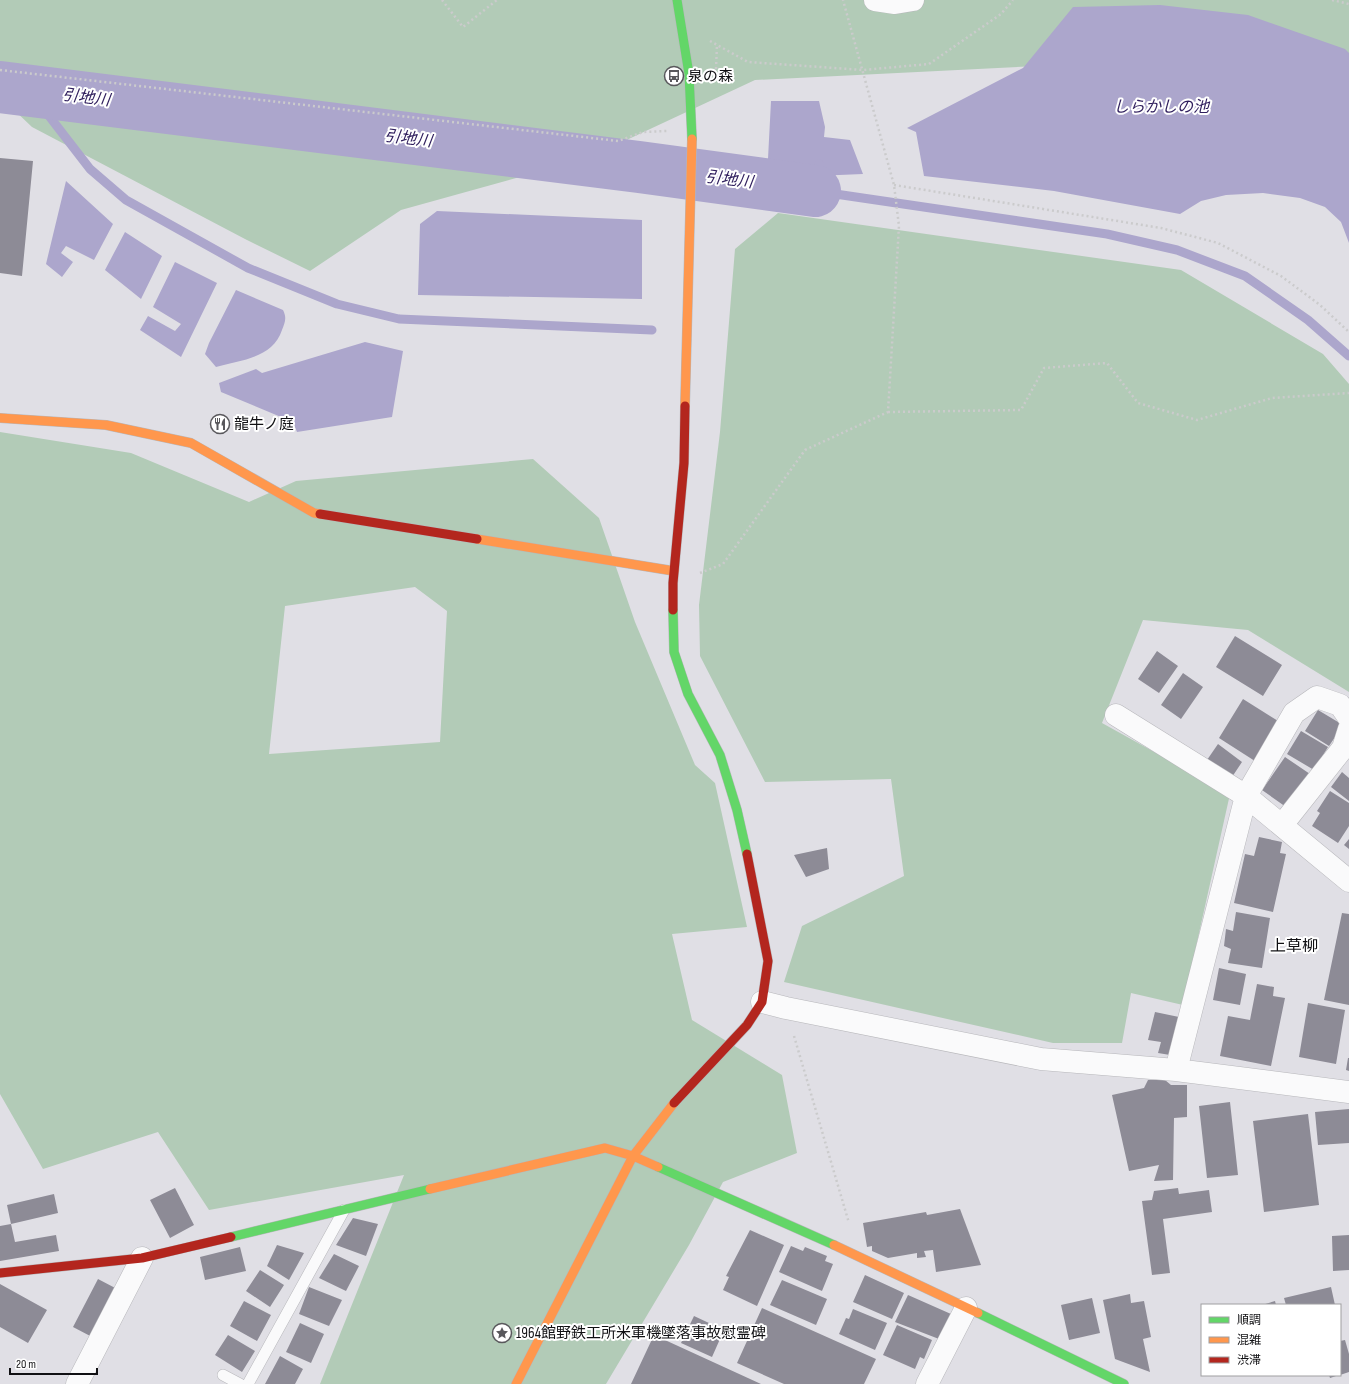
<svg xmlns="http://www.w3.org/2000/svg" width="1349" height="1384" viewBox="0 0 1349 1384" font-family="'Sofia Sans Condensed','Noto Sans JP',sans-serif">
	<style>
		.forest { fill: #b2cbb7; fill-rule: evenodd }
		.water { fill: #aca6cc }
		.lines { fill: none; stroke-linecap: round; stroke-linejoin: round }
		.stream { stroke: #aca6cc; stroke-width: 9 }
		.river { stroke: #aca6cc; stroke-width: 52 }
		.building { fill: #8d8b96 }
		.lane-casing { stroke: #b7b7bb; stroke-width: 12 }
		.street-casing { stroke: #b7b7bb; stroke-width: 23 }
		.fast-casing { stroke: #b7b7bb; stroke-width: 10 }
		.slow-casing { stroke: #b7b7bb; stroke-width: 10 }
		.jam-casing { stroke: #b7b7bb; stroke-width: 10 }
		.path { stroke: #cbcbcc; stroke-width: 2.5; stroke-dasharray: 2 3; stroke-linecap: butt }
		.lane { stroke: #fafafb; stroke-width: 11 }
		.street { stroke: #fafafb; stroke-width: 22 }
		.fast { stroke: #63d668; stroke-width: 9 }
		.slow { stroke: #ff974d; stroke-width: 9 }
		.jam { stroke: #b3261e; stroke-width: 9 }
		.labels { text-anchor: middle; dominant-baseline: central; stroke-width: 4; stroke-linejoin: round; paint-order: stroke }
		.poi-label { font-size: 15px; fill: #101013; stroke: #fff; text-anchor: start }
		.water-label { font-size: 16px; font-style: italic; fill: #2f1e5d; stroke: #fff }
		.neighbourhood-label { font-size: 16px; fill: #101013; stroke: #fff }
	</style>
	<rect width="100%" height="100%" fill="#e0dfe5"/>
	<path class="forest" d="M0 0H1349V118L1059 65 755 80 588 158 401 210 310 271 245 239 32 127 12 108 0 104Z
		M778 213 1181 270 1323 354 1349 384V692L1248 630 1143 620 1102 723 1230 794 1183 1005 1131 993 1122 1043H1053L784 982 802 926 904 876 891 779 765 782 700 656 699 605 720 432 735 249Z
		M0 432 131 453 249 502 296 481 533 459 599 518 635 622 695 765 715 783 747 927 672 934 692 1020 782 1075 797 1153 723 1182 689 1245 606 1384H320L404 1175 209 1210 158 1132 43 1169 0 1094ZM415 587 447 611 440 742 269 754 285 606Z"/>
	<path class="water" d="M1160 5 1248 15 1345 49 1349 53V243L1341 222 1325 207 1300 198 1263 193 1226 195 1201 201 1180 214 1054 191 924 176 916 132 907 128 1023 68 1073 7Z
		M771 101H819L825 127 824 137 850 140 863 174 767 178Z
		M66 181 113 224 94 260 66 246 61 253 73 262 62 277 46 264Z
		M437 211 642 220V299L418 295 420 224Z
		M125 232 162 256 141 299 105 270Z
		M175 262 217 283 181 357 140 330 148 316 175 331 181 324 153 307Z
		M236 290 283 310C287 318 285 322 282 330 273 358 241 360 216 367L205 354 209 343Z
		M365 342 403 351 392 417 297 432 293 422 221 392 219 383 256 369 262 373Z"/>
	<g class="lines">
		<path class="stream" d="M29 90 90 169 126 200 248 268 337 304 399 319 652 330
			M819 164 815 191 1107 234 1177 250 1245 276 1308 320 1349 356"/>
		<path class="river" d="M0 87 639 167 815 191"/>
	</g>
	<path class="building" d="M0 158 33 161 22 276 0 273Z
		M1235 636 1282 665 1263 696 1216 667Z
		M1157 651 1178 666 1159 693 1138 679Z
		M1183 673 1203 687 1181 719 1161 705Z
		M1243 699 1283 724 1258 763 1219 738Z
		M1318 710 1343 725 1329 746 1305 731Z
		M1301 731 1328 747 1314 770 1287 754Z
		M1218 744 1242 762 1232 777 1207 760Z
		M1285 757 1310 774 1286 807 1262 790Z
		M1342 772 1349 778V801L1331 787Z
		M1330 791 1349 803V826L1338 843 1312 826 1320 813 1317 811Z
		M1259 837 1282 842 1280 853 1286 854 1273 912 1234 903 1245 854 1254 856Z
		M1349 839V849L1344 845Z
		M827 848 829 869 806 877 794 855Z
		M1236 912 1270 918 1262 968 1228 963 1231 949 1224 946 1226 929 1233 931Z
		M1342 913 1349 914V1005L1324 1000Z
		M1219 968 1246 974 1240 1005 1213 1000Z
		M1257 984 1274 987 1273 996 1285 998 1271 1066 1220 1056 1228 1016 1250 1020Z
		M1308 1003 1345 1010 1336 1064 1299 1057Z
		M1155 1012 1179 1017 1170 1055 1158 1053 1161 1042 1148 1040Z
		M1348 1058H1349V1071L1346 1070Z
		M1148 1080H1165L1171 1085H1187V1117L1174 1118 1173 1180 1154 1181 1159 1165 1129 1171 1112 1095 1144 1088Z
		M1230 1102 1238 1175 1207 1178 1199 1106Z
		M1349 1109V1143L1318 1145 1315 1112Z
		M1308 1114 1319 1205 1264 1212 1253 1121Z
		M175 1188 194 1225 170 1238 150 1200Z
		M1178 1188 1179 1194 1209 1190 1212 1212 1163 1219 1170 1273 1152 1275 1142 1201 1152 1200 1154 1191Z
		M54 1194 58 1213 11 1224 15 1242 56 1235 59 1251 0 1261V1226L11 1224 7 1205Z
		M960 1209 981 1265 936 1272 933 1250 924 1251 926 1257 917 1258V1253L888 1258 872 1251V1246L867 1247 863 1223 926 1212 927 1215Z
		M353 1218 378 1224 366 1256 336 1245Z
		M750 1230 784 1245 757 1306 723 1290 729 1277 726 1276Z
		M1349 1235V1270L1333 1271 1332 1236Z
		M277 1245 304 1253 289 1280 267 1266Z
		M791 1246 803 1251 805 1247 827 1256 825 1261 833 1264 822 1291 779 1272Z
		M240 1247 246 1271 205 1280 200 1257Z
		M334 1254 359 1266 346 1291 319 1278Z
		M260 1270 284 1285 270 1307 246 1291Z
		M865 1275 904 1293 892 1319 853 1302Z
		M98 1279 119 1290 94 1338 73 1327Z
		M782 1280 827 1299 816 1325 770 1305Z
		M0 1284 47 1310 28 1343 0 1327Z
		M309 1287 342 1300 329 1326 299 1314Z
		M1331 1287 1335 1305H1286L1284 1298Z
		M1130 1294 1131 1303 1144 1301 1151 1337 1143 1339 1150 1372 1115 1359 1103 1300Z
		M908 1295 951 1314 939 1339 895 1322Z
		M1092 1298 1100 1333 1069 1340 1061 1305Z
		M244 1301 271 1315 257 1341 230 1326Z
		M1275 1301 1276 1305H1262Z
		M762 1308 876 1359 864 1384H784L737 1363Z
		M853 1309 887 1323 875 1350 839 1334 846 1318 849 1319Z
		M694 1316 724 1330 712 1357 681 1343Z
		M300 1323 324 1334 311 1363 286 1352Z
		M897 1325 932 1340 924 1359 920 1357 915 1369 883 1355Z
		M228 1335 255 1351 242 1372 215 1355Z
		M654 1335 761 1384H631Z
		M1345 1340 1349 1354V1372L1340 1375V1341Z
		M280 1356 303 1369 295 1384H265Z
		M1329 1375H1339L1330 1378Z"/>
	<g class="lines">
		<defs>
			<path id="lane" d="M223 1375 240 1384
				M248 1384 344 1210"/>
			<path id="street" d="M875 0 895 3 913 0
				M1116 715 1246 796 1349 881
				M1282 825 1343 748 1349 729
				M762 1002 786 1008 1041 1059 1176 1070 1349 1092
				M1176 1070 1246 796 1294 713 1317 697 1340 705 1349 718
				M77 1384 142 1258
				M927 1384 966 1308"/>
			<path id="fast" d="M677 0 689 74 692 139
				M673 610 674 652 688 694 720 755 737 810 747 854
				M658 1167 834 1245
				M231 1237 430 1189
				M978 1313 1124 1384"/>
			<path id="slow" d="M685 406 692 139
				M0 418 106 425 191 443 314 513 320 514
				M477 539 674 571
				M430 1189 605 1148 633 1156 658 1167
				M834 1245 978 1313
				M516 1384 633 1156 674 1103"/>
			<path id="jam" d="M320 514 477 539
				M673 610V583L684 463 685 406
				M674 1103 747 1025 762 1002 768 961 747 854
				M0 1273 142 1258 231 1237"/>
		</defs>
		<use href="#lane" class="lane-casing"/>
		<use href="#street" class="street-casing"/>
		<use href="#fast" class="fast-casing"/>
		<use href="#slow" class="slow-casing"/>
		<use href="#jam" class="jam-casing"/>
		<path class="path" d="M442 0 463 27 497 0
			M1332 0 1349 4
			M710 41 748 62 863 70 929 64 1001 14 1013 0
			M716 69 717 45
			M0 70 618 141 643 132 667 131
			M894 185 1161 228 1218 243 1281 276 1320 305 1349 332
			M888 412 1021 410 1044 368 1107 363 1138 403 1197 420 1272 398 1349 393
			M700 573 723 564 805 450 888 412 899 226 894 185 843 0
			M794 1036 849 1223"/>
		<use href="#lane" class="lane"/>
		<use href="#street" class="street"/>
		<use href="#fast" class="fast"/>
		<use href="#slow" class="slow"/>
		<use href="#jam" class="jam"/>
	</g>
	<defs>
		<symbol id="bus-ring" viewBox="-11 -11 22 22"><circle r="9.5" fill="#fff" stroke="#59585c" stroke-width="1.5"/><path d="M-5-6H5V4H4V6H2V4H-2V6H-4V4H-5ZM-3.5-4V0h7V-4ZM-3.5 1.2v1.5H-2V1.2ZM2 1.2v1.5H3.5V1.2Z" fill="#59585c"/></symbol>
		<symbol id="restaurant-ring" viewBox="-11 -11 22 22"><circle r="9.5" fill="#fff" stroke="#59585c" stroke-width="1.5"/><path d="M-5-6h1v4h1v-4h1v4h1v-4h1v5L-1.5 .5V6h-2V.5L-5-1ZM5-6V6H3V1.5H1.5Q1.5-4 5-6Z" fill="#59585c"/></symbol>
		<symbol id="sight-ring" viewBox="-11 -11 22 22"><circle r="9.5" fill="#fff" stroke="#59585c" stroke-width="1.5"/><path d="M0-6L1.8-2.2L6-1.7L2.9 1.2L3.7 5.4L0 3.3L-3.7 5.4L-2.9 1.2L-6-1.7L-1.8-2.2Z" fill="#59585c"/></symbol>
	</defs>
	<g fill-rule="evenodd">
		<use href="#bus-ring" x="663" y="65" width="22" height="22"/>
		<use href="#restaurant-ring" x="209" y="413" width="22" height="22"/>
		<use href="#sight-ring" x="491" y="1322" width="22" height="22"/>
	</g>
	<g class="labels">
		<g class="poi-label">
			<text x="688" y="76">泉の森</text>
			<text x="234" y="424">龍牛ノ庭</text>
			<text x="516" y="1333">1964館野鉄工所米軍機墜落事故慰霊碑</text>
		</g>
		<g class="water-label">
			<text transform="translate(86 98) rotate(7)">引地川</text>
			<text x="1161" y="107">しらかしの池</text>
			<text transform="translate(408 139) rotate(7)">引地川</text>
			<text transform="translate(729 180) rotate(7)">引地川</text>
		</g>
		<g class="neighbourhood-label">
			<text x="1294" y="946">上草柳</text>
		</g>
	</g>
	<rect x="1201" y="1304" width="140" height="72" fill="#ffffff" stroke="#9f9fa1"/>
	<rect x="1209" y="1317" width="20" height="6" fill="#63d668" stroke="#9f9fa1"/>
	<text x="1237" y="1324" font-size="12" fill="#101013">順調</text>
	<rect x="1209" y="1337" width="20" height="6" fill="#ff974d" stroke="#9f9fa1"/>
	<text x="1237" y="1344" font-size="12" fill="#101013">混雑</text>
	<rect x="1209" y="1357" width="20" height="6" fill="#b3261e" stroke="#9f9fa1"/>
	<text x="1237" y="1364" font-size="12" fill="#101013">渋滞</text>
	<path d="M10 1368v6h87v-6" fill="none" stroke="#101013" stroke-width="2"/>
	<text x="16" y="1368" font-size="12" fill="#101013" stroke="#ffffff" stroke-width="3" paint-order="stroke">20 m</text>
</svg>
